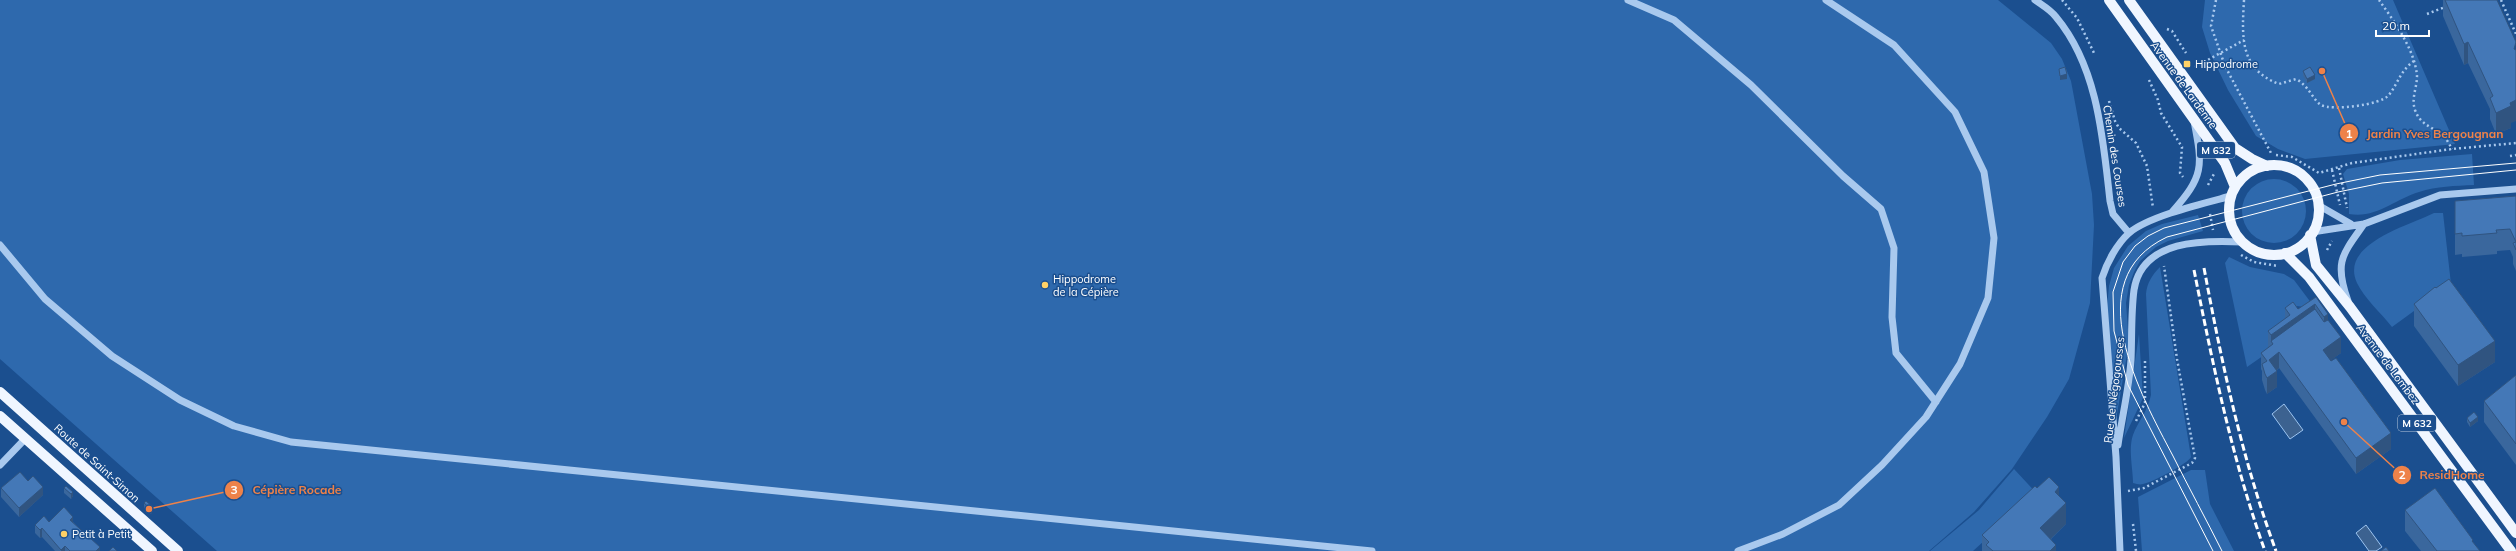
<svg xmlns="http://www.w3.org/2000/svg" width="2516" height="551" viewBox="0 0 2516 551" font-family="Mulish,sans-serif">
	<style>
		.green { fill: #2e69ad }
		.water { fill: #3c6290; stroke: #9cc4f0 }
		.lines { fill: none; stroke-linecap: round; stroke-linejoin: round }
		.path { stroke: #a9c9ee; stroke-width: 2.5; stroke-dasharray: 2 3; stroke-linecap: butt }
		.minor { stroke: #a9c9ee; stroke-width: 7 }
		.major { stroke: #f0f6ff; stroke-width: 10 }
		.tram { stroke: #fff; stroke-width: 1 }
		.rail { stroke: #fff; stroke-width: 3; stroke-dasharray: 7 3; stroke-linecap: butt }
		.wall { fill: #3a679d }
		.shaded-wall { fill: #305480 }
		.building { fill: #4478b7; stroke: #305480 }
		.poi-dot { fill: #ffd166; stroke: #1b4f8f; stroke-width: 1.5 }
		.labels { text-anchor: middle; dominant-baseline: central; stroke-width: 3; stroke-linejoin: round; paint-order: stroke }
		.shield { fill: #1b4f8f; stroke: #bbcadd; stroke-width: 1 }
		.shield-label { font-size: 10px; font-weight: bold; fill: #fff }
		.poi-label { font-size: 11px; fill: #fff; stroke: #1b4f8f; text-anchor: start }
		.street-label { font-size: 11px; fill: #fff; stroke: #1b4f8f }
		.leader { fill: none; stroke: #ee8249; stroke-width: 1.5 }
		.callout-dot { fill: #ee8249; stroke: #1b4f8f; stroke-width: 1.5 }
		.mark-label { font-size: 12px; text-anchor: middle; font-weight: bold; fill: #fff }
		.callout-label { font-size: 12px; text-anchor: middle; font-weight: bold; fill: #ee8249; stroke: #1b4f8f; stroke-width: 3; stroke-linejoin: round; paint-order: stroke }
	</style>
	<rect width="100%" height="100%" fill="#1b4f8f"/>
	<path class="green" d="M0 0H1998L2051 43 2062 59 2071 81 2092 194 2094 225 2090 303 2069 379 2047 417 2012 469 1974 512 1929 551H217L0 359Z
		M2205 0H2393L2455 144 2305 159 2278 149 2256 136 2228 90 2210 53 2202 27Z
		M2472 154 2474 185C2455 186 2437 186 2419 192 2395 199 2376 219 2349 214V194L2343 174 2347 169 2400 160Z
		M2242 211a32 32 0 1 1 64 0a32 32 0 1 1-64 0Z
		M2434 213H2443L2451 284 2392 327C2381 313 2364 298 2357 283 2339 244 2408 226 2434 213Z
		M2198 215 2203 231 2168 241 2156 247 2140 261 2134 272 2129 285 2126 303 2129 343 2116 420 2107 307 2109 286 2114 268 2128 246 2146 231 2162 224Z
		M2229 257 2250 267 2284 274 2294 280 2315 308 2296 306 2290 337 2247 367 2225 263Z
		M2160 267 2191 457C2189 463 2151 483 2143 484 2140 485 2137 484 2133 483 2133 469 2128 449 2133 435 2138 421 2147 413 2151 395L2146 294C2147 283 2152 275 2160 267Z
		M2139 334 2143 398 2124 438Z
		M2014 469 2041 498 1996 530 1973 551H1930L1979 510Z
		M2191 470H2205L2210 504 2234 551H2142L2138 497Z"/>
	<path class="water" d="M2284 404 2303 430 2290 439 2272 414Z
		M2366 525 2382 547 2376 551H2369L2356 533Z"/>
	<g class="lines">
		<path class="path" d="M2062 0 2077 18 2094 53
			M2216 0 2211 26 2225 66 2271 153
			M2244 0C2242 36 2239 69 2279 84L2296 79C2309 86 2313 100 2321 105 2332 111 2381 105 2389 95 2398 83 2401 70 2414 61
			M2379 0C2394 21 2415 50 2417 76 2417 88 2411 98 2415 110 2420 124 2430 126 2441 134 2446 137 2449 144 2452 149
			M2501 0 2516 34
			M2427 14 2445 7
			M2167 29 2172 31 2186 53
			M2195 67 2244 40
			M2149 80 2158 100 2161 113 2182 147 2180 173 2183 177
			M2109 101 2115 121 2119 128 2136 143 2147 166 2153 208
			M2276 155 2292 157 2319 173 2352 163 2452 149 2516 143
			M2510 156 2516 155
			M2339 168 2347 208
			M2332 170 2340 205
			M2208 185 2214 174
			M2210 214 2213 230
			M2327 250 2332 241
			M2241 255 2254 262 2278 266
			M2136 421 2145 403V359
			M2128 491 2144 488 2192 463 2195 458 2177 359 2164 266
			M2133 524 2136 551"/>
		<path class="minor" d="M1628 0 1674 20 1751 85 1843 176 1881 209 1894 248 1892 317 1896 353 1936 402
			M2035 0C2042 5 2051 10 2056 17 2098 67 2103 139 2110 201L2113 214 2129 233
			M2318 205 2351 224
			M2172 212C2204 176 2203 167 2194 121
			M2312 232 2364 224 2440 195 2516 189
			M0 245 45 299 112 356 180 400 234 426 291 442 1372 551
			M2348 301C2334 262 2342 255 2364 224
			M2118 445C2122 417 2129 389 2131 360 2132 337 2131 313 2134 290 2142 239 2204 240 2243 242
			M0 465 25 439
			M1738 551 1783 534 1839 505 1882 465 1926 417 1960 364 1988 298 1994 238 1984 172 1955 112 1894 45 1826 0
			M2120 551 2116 457 2102 278C2107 262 2117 244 2129 233 2149 216 2205 203 2231 196"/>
		<path class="major" d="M2109 0 2225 163 2235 187
			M2129 0 2235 148 2252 159 2267 166
			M2229 210a45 45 0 1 1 90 0a45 45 0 1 1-90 0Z
			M2310 235 2316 265 2350 307 2516 533
			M2285 253 2309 277 2511 551
			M0 392 178 551
			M0 416 152 551"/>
		<path class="tram" d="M2213 551 2128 385 2114 331 2113 292 2123 262 2135 246 2148 236 2164 228 2336 184 2380 175 2516 163
			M2222 551C2206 519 2189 488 2173 456 2141 395 2076 280 2167 237L2338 192 2382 183 2516 170"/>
		<path class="rail" d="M2204 268C2222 364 2242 459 2276 551
			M2194 270C2213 365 2232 459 2265 551"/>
	</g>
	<path class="wall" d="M2443 0H2497L2511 128 2496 134 2490 119V109L2468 63 2464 65 2443 16Z
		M2303 71 2315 79 2307 83 2303 76Z
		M2516 196V271L2513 264V257L2510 250 2497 251V254L2462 257V254L2455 255V201Z
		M2316 297 2328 320 2341 353 2331 360 2391 449 2356 474 2279 368 2277 370V387L2267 394 2265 390 2262 380V371L2261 369V353L2268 348V331L2285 319V308L2298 309Z
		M2414 304 2495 362 2458 386 2414 326Z
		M2516 375V465L2484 422V401Z
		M2467 418 2478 421 2470 427 2467 422Z
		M1 488 43 495 19 517 1 497Z
		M64 488 73 496 71 499 64 493Z
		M2037 488 2059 496 2066 524 2051 539 2056 551H1982V535Z
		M144 503 153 511 151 514 144 508Z
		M2405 510 2473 543 2480 551H2421L2405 531Z
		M49 522H73L100 551H55L42 537 40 538 35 533V525Z"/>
	<path class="shaded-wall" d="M2468 42V63L2464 65V44Z
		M2067 74V79L2060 80V76Z
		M2315 75V79L2307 83V79Z
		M2516 100V121L2511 123V128L2496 134V113L2510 103Z
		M2315 304V325L2273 344 2271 341V335Z
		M2328 314V335L2324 338V317Z
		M2341 337V353L2323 366V350Z
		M2495 341V362L2458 386V365Z
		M2279 352V368L2269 376V360Z
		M2277 371V387L2267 394V378Z
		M2478 417V421L2470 427V423Z
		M2391 433V449L2356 474V458Z
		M43 487V495L19 517V508Z
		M2059 487V509L2055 492Z
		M73 492V496L71 499V494Z
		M2066 503V524L2040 549V528Z
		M153 507V511L151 514V509Z
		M73 517V526L70 520Z
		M42 528V537L40 538V530Z
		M2056 545V551H2050Z
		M65 546V551H61V550Z
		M100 547V551H96Z"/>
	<path class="building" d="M2445 0H2497L2516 42 2514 49 2516 50V100L2510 103 2511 106 2496 113 2490 98 2493 96 2468 42 2464 44Z
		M2065 67 2067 74 2060 76 2059 69Z
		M2310 67 2315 75 2307 79 2303 71Z
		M2516 196V250L2513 243 2516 242 2510 229 2496 230 2497 233 2462 236V233L2455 234V201Z
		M2449 279 2495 341 2458 365 2414 304 2435 287 2436 288Z
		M2316 297 2328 314 2324 317 2315 304 2271 335 2268 331 2290 315 2285 308 2293 302 2298 309Z
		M2315 309 2324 322 2328 320 2341 337 2323 350 2331 361 2336 358 2391 433 2356 458 2279 352 2269 360 2277 371 2267 378 2265 374 2262 364 2267 361 2261 353 2273 344 2271 341Z
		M2516 375V444L2484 401Z
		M2474 412 2478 417 2470 423 2467 418Z
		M20 472 28 481 33 476 43 487 19 508 1 488Z
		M2049 477 2059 487 2055 492 2066 503 2040 528 2056 545 2050 551H1993L1986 545 1989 542 1982 535 2035 486 2037 488Z
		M66 486 73 492 71 494 64 488Z
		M2435 488 2473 540 2472 541 2480 551H2437L2405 510Z
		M146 501 153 507 151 509 144 503Z
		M64 507 73 517 70 520 100 547 96 551H70L65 546 61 550 42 528 40 530 35 525 44 516 49 522Z
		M113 547 117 551H109Z
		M2386 547 2389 551H2381Z"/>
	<g class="poi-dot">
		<rect x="2183" y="60" width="8" height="8" rx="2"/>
		<circle cx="1045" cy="285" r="4"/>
		<circle cx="64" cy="534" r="4"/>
	</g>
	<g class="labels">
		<g class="shield">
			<rect x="2197" y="142" width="38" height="16" rx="3"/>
			<rect x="2398" y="415" width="38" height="16" rx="3"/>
		</g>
		<g class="shield-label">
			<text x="2216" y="150">M 632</text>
			<text x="2417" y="423">M 632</text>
		</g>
		<g class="poi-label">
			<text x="2195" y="64">Hippodrome</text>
			<text x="1053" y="279">Hippodrome<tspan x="1053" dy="13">de la Cépière</tspan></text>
			<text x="72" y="534">Petit à Petit</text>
		</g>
		<g class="street-label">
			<text transform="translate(2184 85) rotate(54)">Avenue de Lardenne</text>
			<text transform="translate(2115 156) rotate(81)">Chemin des Courses</text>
			<text transform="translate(2388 364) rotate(53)">Avenue de Lombez</text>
			<text transform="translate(2114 390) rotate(-83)">Rue de Négogousses</text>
			<text transform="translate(97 463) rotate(42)">Route de Saint-Simon</text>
		</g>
	</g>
	<path class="leader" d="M2322 71L2349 133M2344 422L2402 475M149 509L234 490"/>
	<g class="callout-dot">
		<circle cx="2322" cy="71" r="4"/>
		<circle cx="2344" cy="422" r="4"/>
		<circle cx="149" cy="509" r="4"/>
		<circle cx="2349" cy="133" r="10"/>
		<circle cx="2402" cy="475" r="10"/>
		<circle cx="234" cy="490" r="10"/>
	</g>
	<g class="mark-label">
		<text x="2349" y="138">1</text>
		<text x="2402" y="479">2</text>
		<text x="234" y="494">3</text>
	</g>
	<g class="callout-label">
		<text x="2435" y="138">Jardin Yves Bergougnan</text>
		<text x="2452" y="479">ResidHome</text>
		<text x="297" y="494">Cépière Rocade</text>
	</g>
	<path d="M2376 30v6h53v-6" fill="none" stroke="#ffffff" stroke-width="2"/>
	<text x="2382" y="30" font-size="12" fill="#ffffff" stroke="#1b4f8f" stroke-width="3" paint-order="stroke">20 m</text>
</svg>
